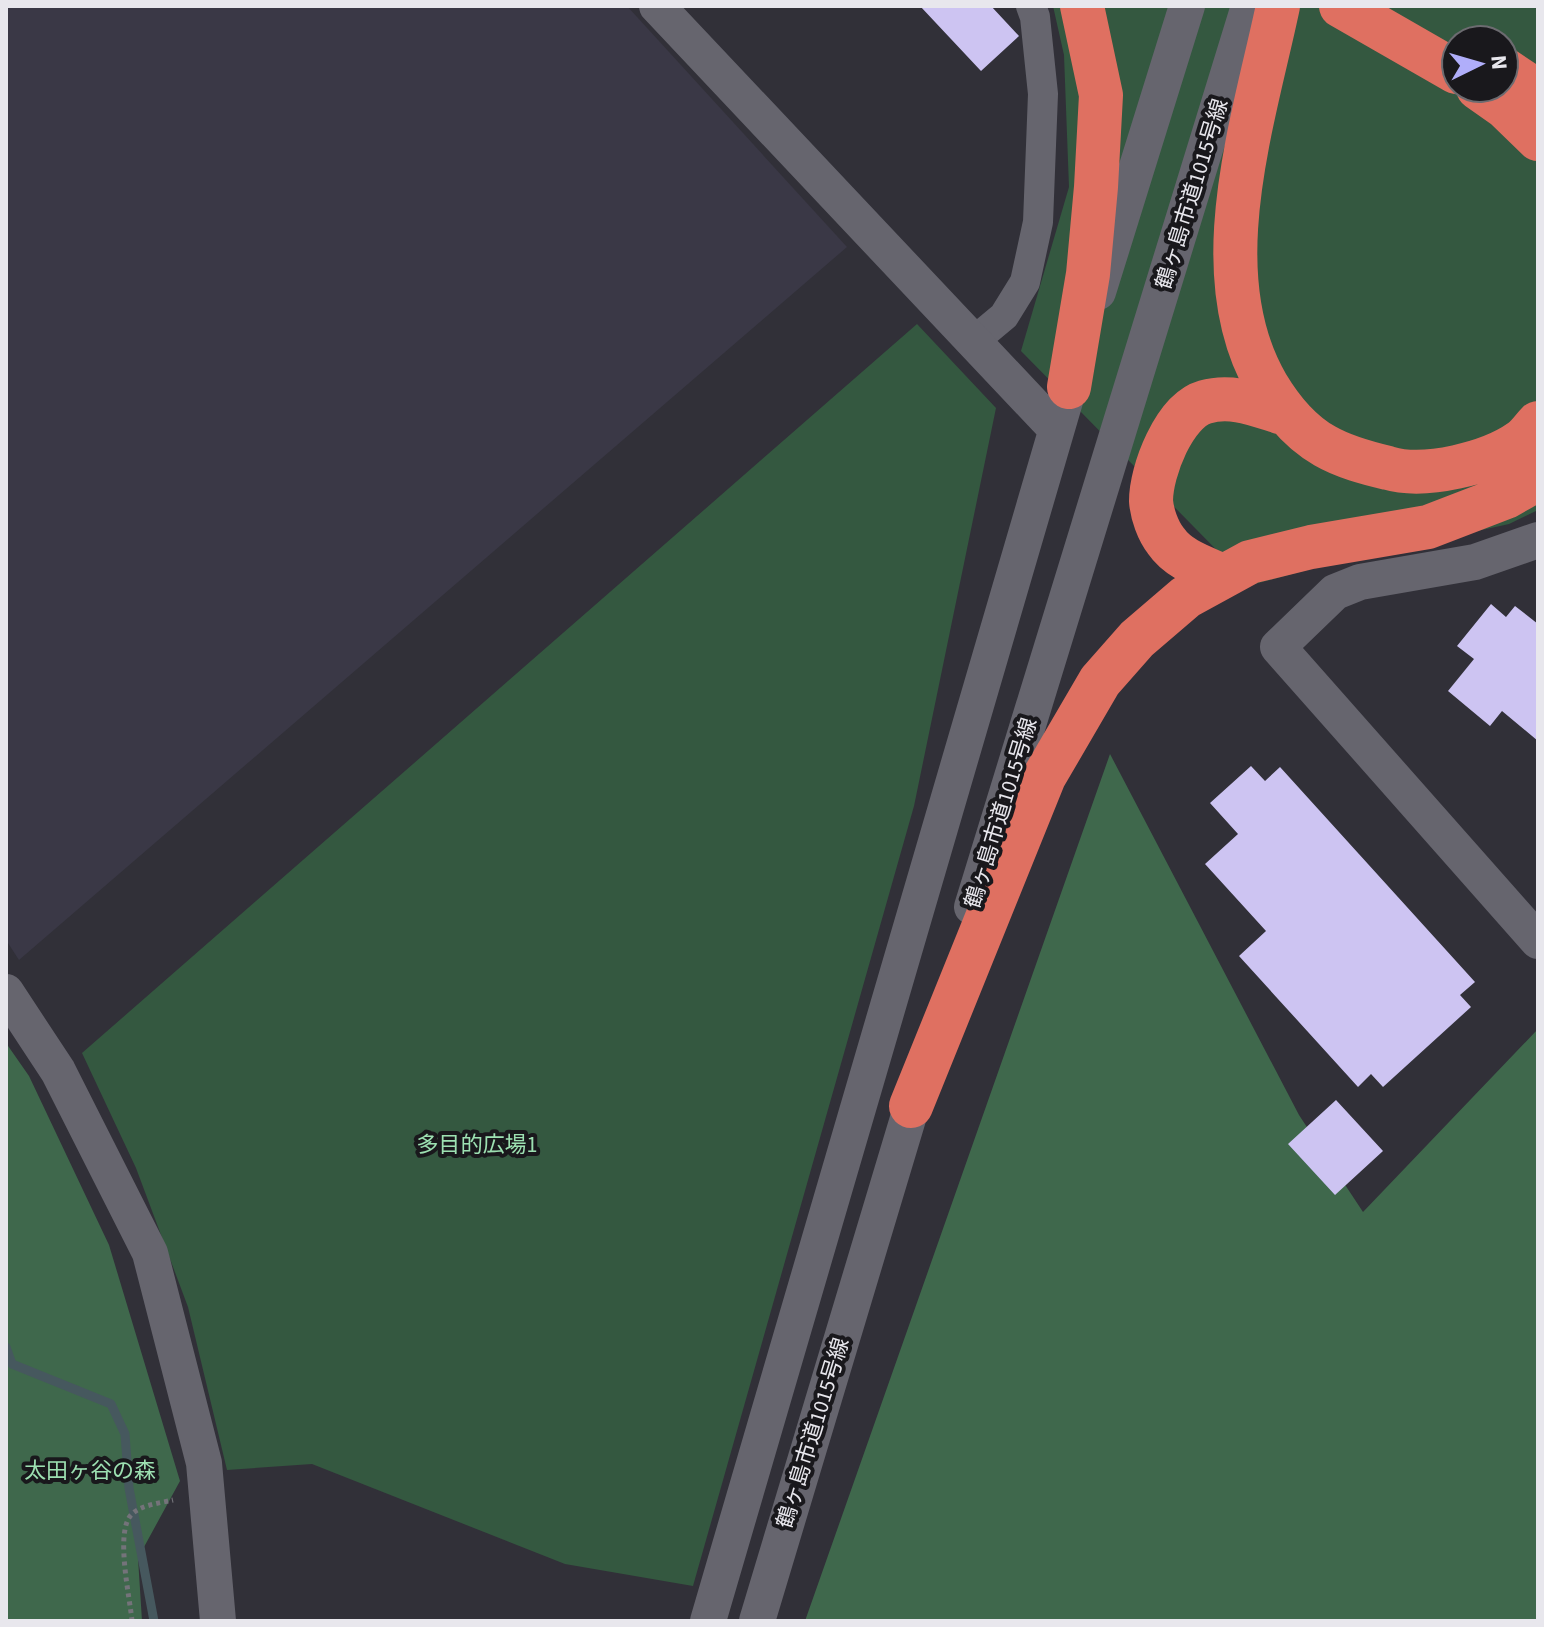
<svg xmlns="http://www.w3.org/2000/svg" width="1544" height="1627" viewBox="0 0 1544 1627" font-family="'Source Sans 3','Noto Sans JP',sans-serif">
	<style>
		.built { fill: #3a3846 }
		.green { fill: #345840; fill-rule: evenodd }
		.forest { fill: #3f684c }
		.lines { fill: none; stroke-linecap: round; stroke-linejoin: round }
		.stream { stroke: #46585e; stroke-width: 9 }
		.building { fill: #cdc4f2 }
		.path { stroke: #74737a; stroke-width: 5; stroke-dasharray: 4 4; stroke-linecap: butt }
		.minor { stroke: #66656e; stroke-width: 30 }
		.tertiary { stroke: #66656e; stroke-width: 36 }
		.motorway { stroke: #df7061; stroke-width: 44 }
		.labels { text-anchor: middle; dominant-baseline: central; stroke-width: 8; stroke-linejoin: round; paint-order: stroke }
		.street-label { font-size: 22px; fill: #e8e7ed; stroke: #19181c }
		.park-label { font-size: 22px; fill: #9de1b2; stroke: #19181c }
	</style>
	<rect width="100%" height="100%" fill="#313038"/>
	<path class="built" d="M6 6H627L847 247 19 960 6 940Z"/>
	<path class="green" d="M1053 6H1533L1538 10V510L1509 524 1337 562 1251 585 1021 351 1069 187 1064 55ZM1456 40H1504V88H1456Z
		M917 324 996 408 914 806 693 1586 565 1564 312 1464 227 1470 188 1307 136 1168 82 1053Z"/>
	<path class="forest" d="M1110 754 1299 1115 1363 1212 1538 1029V1621H805Z
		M6 1043 29 1076 109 1245 180 1481 138 1558 142 1621H6Z"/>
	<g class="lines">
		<path class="stream" d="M6 1347 12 1364 111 1404 125 1434 129 1488 154 1621"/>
	</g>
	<path class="building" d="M920 6H991L1019 36 981 71Z
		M1491 604 1506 617 1515 606 1538 624V741L1502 711 1490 726 1448 691 1474 659 1457 646Z
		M1251 766 1265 781 1280 767 1475 982 1460 995 1471 1007 1383 1087 1371 1074 1358 1087 1239 956 1266 931 1205 864 1238 834 1210 803Z
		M1336 1100 1383 1151 1335 1195 1288 1144Z"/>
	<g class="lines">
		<path class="path" d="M132 1621C130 1598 115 1533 131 1515 140 1505 160 1503 173 1500"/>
		<path class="minor" d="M974 341 1004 316 1025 282 1038 222 1043 94 1035 17 1031 6"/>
		<path class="tertiary" d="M657 6 1056 429
			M1098 292 1187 6
			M1538 540 1475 562 1360 582 1335 592 1278 647 1538 941
			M972 907 1249 6
			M6 992 58 1071 150 1253 204 1463 218 1621
			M708 1621 1077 360
			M757 1621 919 1082"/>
		<path class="motorway" d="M1278 6C1253 124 1202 274 1267 385 1282 410 1300 432 1325 446 1344 457 1367 463 1388 468 1425 479 1490 463 1521 441 1528 436 1533 428 1538 423
			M1341 6 1456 72
			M1504 69 1525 83 1538 96
			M1478 88 1505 107 1538 139
			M1069 387 1088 274 1096 187 1101 95 1082 6
			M1223 576C1203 567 1179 560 1166 541 1158 531 1152 514 1151 501 1151 471 1174 411 1205 402 1232 394 1257 405 1283 413
			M911 1106 1044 777 1100 681 1137 639 1186 597 1250 562 1311 547 1428 527 1506 497 1538 479"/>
	</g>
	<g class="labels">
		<g class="street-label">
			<text transform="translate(1192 194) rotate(-73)">鶴ヶ島市道1015号線</text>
			<text transform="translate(1001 813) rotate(-73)">鶴ヶ島市道1015号線</text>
			<text transform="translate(813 1433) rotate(-73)">鶴ヶ島市道1015号線</text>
		</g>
		<g class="park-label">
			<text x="477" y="1145">多目的広場1</text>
			<text x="90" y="1471">太田ヶ谷の森</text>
		</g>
	</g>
	<rect width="1544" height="1627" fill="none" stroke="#e8e7ed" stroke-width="16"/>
	<g transform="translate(1480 64) rotate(85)"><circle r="38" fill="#19181c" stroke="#6c6b70" stroke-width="2"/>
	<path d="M0-6L14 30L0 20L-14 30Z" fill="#b0aefa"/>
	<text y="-12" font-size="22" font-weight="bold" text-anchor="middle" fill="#e8e7ed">N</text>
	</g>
</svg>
